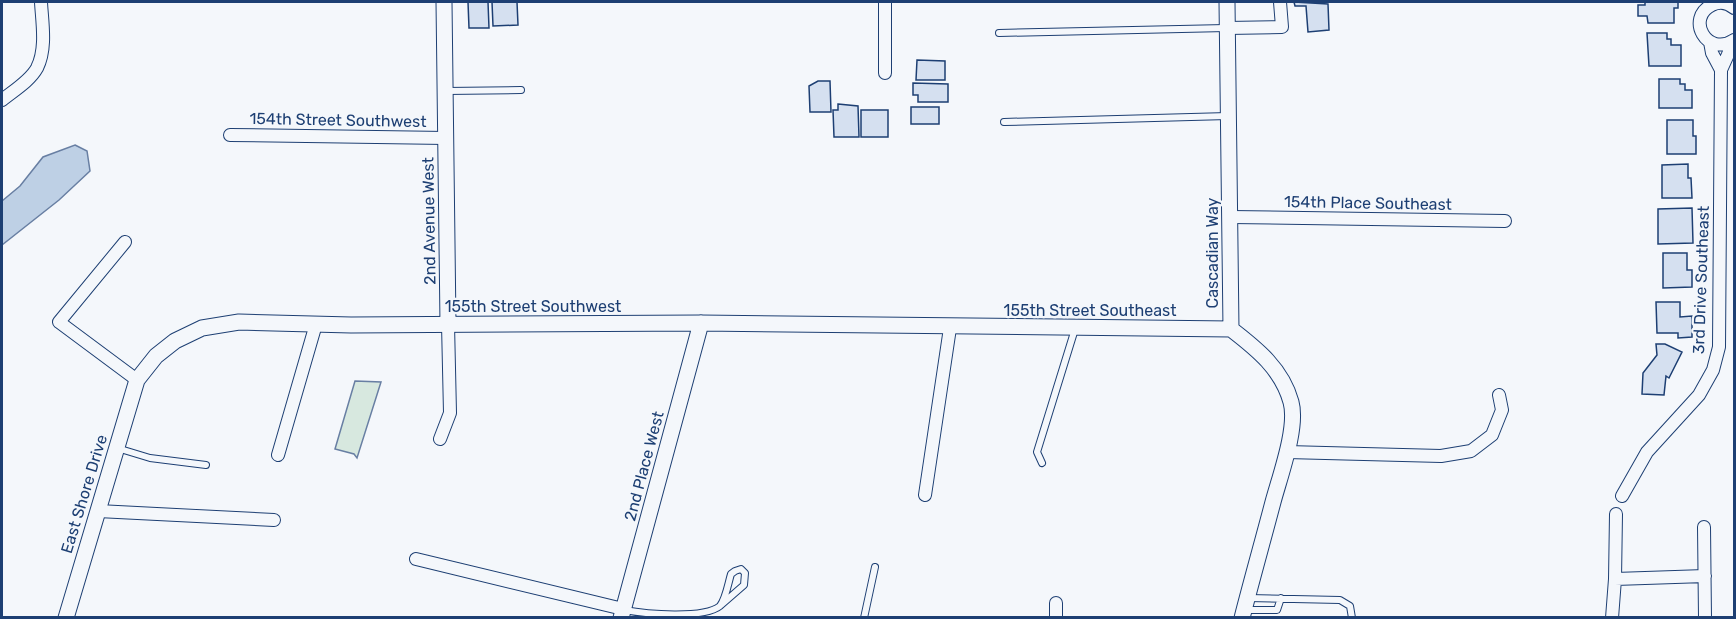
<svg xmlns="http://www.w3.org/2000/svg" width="1736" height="619" viewBox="0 0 1736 619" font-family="Rubik,sans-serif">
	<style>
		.green { fill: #d7e8df; stroke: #687fa3; stroke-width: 1.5 }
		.water { fill: #bed0e5; stroke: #687fa3; stroke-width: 1.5 }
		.building { fill: #d5e0f0; stroke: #1d3f73; stroke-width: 1.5 }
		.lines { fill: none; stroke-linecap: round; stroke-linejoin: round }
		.service-casing { stroke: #1d3f73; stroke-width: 8 }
		.minor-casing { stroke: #1d3f73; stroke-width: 14 }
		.tertiary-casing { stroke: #1d3f73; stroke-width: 17 }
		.service { stroke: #f4f7fb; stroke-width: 6 }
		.minor { stroke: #f4f7fb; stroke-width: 12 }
		.tertiary { stroke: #f4f7fb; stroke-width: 15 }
		.labels { text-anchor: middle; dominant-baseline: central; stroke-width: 4.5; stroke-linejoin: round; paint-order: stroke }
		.street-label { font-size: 16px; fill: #1d3f73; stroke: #f4f7fb }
	</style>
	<rect width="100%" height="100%" fill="#f4f7fb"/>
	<path class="green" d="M355 381 381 382 357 458 354 454 335 449Z"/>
	<path class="water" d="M75 145 87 151 90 171 59 200 2 245V201L20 186 43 157Z"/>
	<path class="building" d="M468 2H488L489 28H469Z
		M492 2H517L518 25 493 26Z
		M1294 2 1328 4 1329 30 1308 32 1306 6H1295Z
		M1645 2H1678V8H1674V23H1648L1647 16H1638V5H1645Z
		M1647 33H1667V39H1671V45H1681V66H1649Z
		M917 60 945 61V80H916Z
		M1659 79H1680V84H1685V90H1692V108H1659Z
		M818 81H830L831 112H810L809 86Z
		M913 83 948 84V102H918V95H913Z
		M838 104 858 106 859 137H834L833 110H838Z
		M911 107H939V124H911Z
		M861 110H888V137H861Z
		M1667 120H1693V136H1696V154H1667Z
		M1688 164V178H1691L1692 198H1662V165Z
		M1692 208 1693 243 1658 244V209Z
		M1663 253H1687V270H1692V287L1663 288Z
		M1656 302H1680V317L1692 316V337L1678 338V333H1657Z
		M1656 344H1665L1682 352 1669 378 1666 376 1664 395 1642 394 1643 373 1657 355Z"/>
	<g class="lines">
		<defs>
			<path id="service" d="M999 33 1226 28
				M446 91 521 90
				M1004 122 1228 116
				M117 448 150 458 206 465
				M1042 463 1037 452 1075 329
				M1248 598 1340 600 1350 606 1352 618
				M624 610C646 614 704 619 720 606 726 598 728 584 731 574L735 571 741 569 745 573 744 585 721 605
				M1245 610H1277L1281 598
				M864 618 875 567"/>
			<path id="minor" d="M1734 8C1728 3 1720 1 1712 5 1685 18 1707 58 1734 40
				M1227 28 1282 27 1280 2
				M1721 70 1734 41
				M885 73V2
				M2 100C13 91 30 81 37 68 47 48 42 22 41 2
				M230 135 446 138
				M1231 217 1505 221
				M125 242 59 322 137 380
				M440 439 450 413 448 324
				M1287 452 1441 456 1471 451 1492 435 1502 410 1499 395
				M278 455 316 324
				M925 495 950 328
				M1622 496 1647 452 1699 395 1713 370 1719 347 1721 70 1712 53 1710 42
				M98 511 274 520
				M1704 527 1705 618
				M416 559 623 609
				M1615 579 1705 576
				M1056 603V618
				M1612 618 1615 579 1616 514"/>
			<path id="tertiary" d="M444 2 448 324
				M1227 2 1231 329
				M1231 329C1257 349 1282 369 1291 402 1298 427 1280 476 1273 502 1263 540 1252 579 1242 618
				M66 618 137 380 156 356 175 341 202 328 239 322 351 325 701 323 1231 329
				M621 618 701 323"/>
		</defs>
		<use href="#service" class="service-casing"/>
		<use href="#minor" class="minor-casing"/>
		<use href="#tertiary" class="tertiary-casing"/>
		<use href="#service" class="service"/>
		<use href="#minor" class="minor"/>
		<use href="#tertiary" class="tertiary"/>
	</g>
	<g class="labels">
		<g class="street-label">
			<text transform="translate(338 120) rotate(1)">154th Street Southwest</text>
			<text transform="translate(1368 203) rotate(1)">154th Place Southeast</text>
			<text transform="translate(429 221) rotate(-91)">2nd Avenue West</text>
			<text transform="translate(1212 253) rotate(-90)">Cascadian Way</text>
			<text transform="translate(1701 280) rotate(-88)">3rd Drive Southeast</text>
			<text x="533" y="306">155th Street Southwest</text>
			<text x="1090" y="310">155th Street Southeast</text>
			<text transform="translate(644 466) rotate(-75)">2nd Place West</text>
			<text transform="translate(84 494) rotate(-73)">East Shore Drive</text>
		</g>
	</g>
	<rect width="1736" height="619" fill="none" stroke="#1d3f73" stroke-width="6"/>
</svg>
